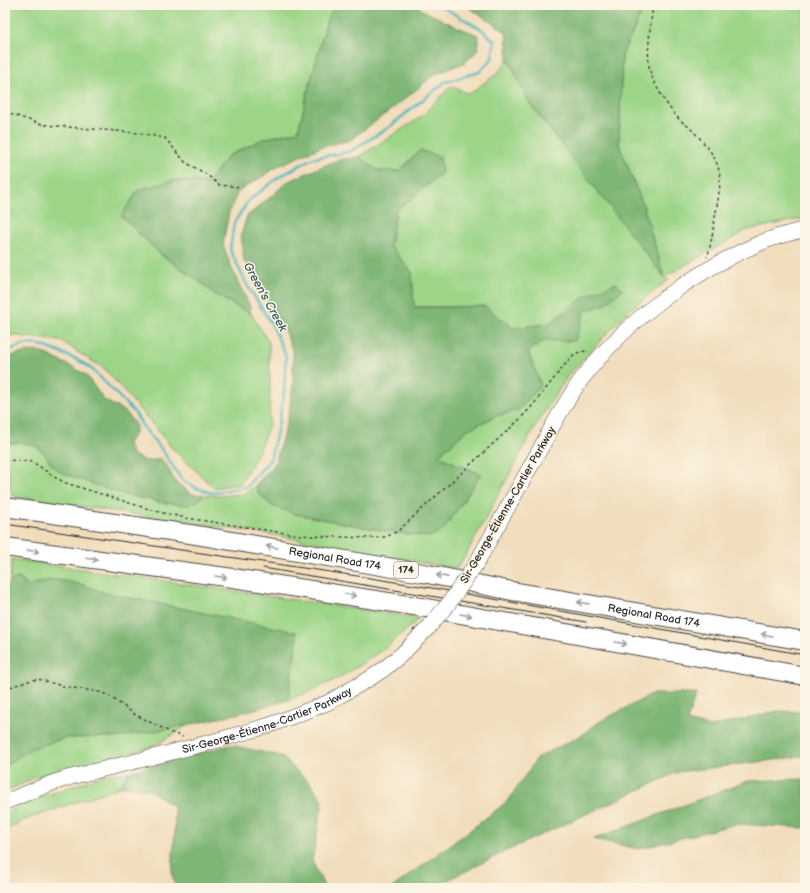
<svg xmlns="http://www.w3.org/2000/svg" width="810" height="893" viewBox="0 0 810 893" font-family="'Balsamiq Sans',sans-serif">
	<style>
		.green { fill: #9dd588; stroke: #64805a }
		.forest { fill: #7eb674; stroke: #547050 }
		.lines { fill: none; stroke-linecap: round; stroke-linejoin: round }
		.stream { stroke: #44b3bf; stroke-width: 2.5 }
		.primary-casing { stroke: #494641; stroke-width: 16 }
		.motorway-casing { stroke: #494641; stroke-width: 20 }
		.path { stroke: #494641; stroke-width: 1.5; stroke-dasharray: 3 3; stroke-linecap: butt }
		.primary { stroke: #fff; stroke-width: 15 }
		.motorway { stroke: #fff; stroke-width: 18 }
		.tram { stroke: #2b2b2b; stroke-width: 1 }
		.primary-bridge-casing { stroke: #494641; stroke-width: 16; stroke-linecap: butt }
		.path-bridge { stroke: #494641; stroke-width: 1.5; stroke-dasharray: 3 3; stroke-linecap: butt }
		.primary-bridge { stroke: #fff; stroke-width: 15 }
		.oneway { stroke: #a0a0a0 }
		.labels { text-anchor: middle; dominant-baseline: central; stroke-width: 3; stroke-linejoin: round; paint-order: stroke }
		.shield { fill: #fcf5e5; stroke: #6a6863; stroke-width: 1 }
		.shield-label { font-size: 10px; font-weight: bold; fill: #2b2b2b }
		.street-label { font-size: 11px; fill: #2b2b2b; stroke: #fcf5e5 }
		.water-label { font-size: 12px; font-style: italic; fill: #345b5f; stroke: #fcf5e5 }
	</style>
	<rect width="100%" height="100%" fill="#fcf5e5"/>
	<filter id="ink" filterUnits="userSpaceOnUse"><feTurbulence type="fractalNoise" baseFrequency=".025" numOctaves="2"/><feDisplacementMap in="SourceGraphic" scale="8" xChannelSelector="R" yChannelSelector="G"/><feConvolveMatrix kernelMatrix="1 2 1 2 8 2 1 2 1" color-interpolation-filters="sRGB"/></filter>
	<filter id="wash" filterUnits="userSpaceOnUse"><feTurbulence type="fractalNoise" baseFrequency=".012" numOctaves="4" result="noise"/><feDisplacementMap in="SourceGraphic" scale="16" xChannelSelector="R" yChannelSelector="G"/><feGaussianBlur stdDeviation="0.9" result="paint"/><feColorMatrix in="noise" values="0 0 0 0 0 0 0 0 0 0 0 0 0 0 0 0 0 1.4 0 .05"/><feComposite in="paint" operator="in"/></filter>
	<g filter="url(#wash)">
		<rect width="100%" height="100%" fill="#f1ddbc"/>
		<path class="green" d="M5 5H336L328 17 307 94 298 131 263 139 228 156 208 183 175 180 158 253 200 282 214 294 251 314 269 342 270 387 269 425 257 455 240 484 214 488 171 447 149 420 106 370 61 341 10 335 5 340Z
			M645 5H805V218L747 230 664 277 669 280 629 310 569 374 533 430 467 553 456 569 274 535 12 496 5 452V444L21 442 36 446 45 454 51 464 60 472 92 484 127 495 165 503 198 501 203 495 219 496 244 494 256 485 258 493 295 514 391 532 430 537 443 530 466 497 481 474 438 456 467 430 496 416 519 410 541 385 528 352 544 341 575 340 585 311 606 304 556 318 548 324 513 328 484 306 450 307H414L412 272 390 246 396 211 442 173 420 150 400 171H379L359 157 421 117 451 86 469 94 498 73 508 59 530 104 664 276 643 205 619 145 622 55Z
			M12 559 419 618C398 639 375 656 350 671 331 683 309 692 288 700L297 639 296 632 102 592 83 585 58 580H50L30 585 24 584 21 579 17 578 10 581Z
			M188 725 154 746 36 777 5 792V766L30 749 65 738 120 737Z
			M129 772 119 787 25 820 5 830V813L29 801 105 775Z"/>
		<path class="forest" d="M336 5H419L420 9 455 26 478 35V50L466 62 434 75 396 106 350 140 321 147 280 165 238 192 229 212 223 244 231 267 250 307 251 314 214 294 200 282 158 252 121 216 138 190 175 180 207 183 228 156 263 139 298 131 307 94 328 17Z
			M465 5H645L622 55 619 145 643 205 664 277 530 104 508 59 506 32Z
			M420 150 440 157 442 173 396 211 390 246 412 272 414 307H450L485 306 513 328 548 324 587 295 616 283 623 289 606 304 585 311 575 341H544L528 352 541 385 519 410 496 416 467 430 438 456 481 474 466 497 443 530 430 537 391 532 295 514 272 506 258 493 256 485 275 463 288 418 293 385V353L285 329 263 295 244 260 241 235 247 216 273 195 287 182 337 160 359 157 379 171H400Z
			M36 351 48 355 72 367 86 375 104 400 126 412 136 426 135 434 129 441 128 446 133 455 146 461 156 460 160 458 166 464 176 483 192 494 203 495 198 501 188 505 165 503 127 495 92 484 60 472 51 464 45 454 36 446 21 442 5 444V359C16 354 24 352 36 351Z
			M17 578 21 579 24 584C34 586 42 581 52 580 69 580 87 586 102 592L296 632 297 639 288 700 236 714 188 725 120 737 65 738 30 749 5 766V591L10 581Z
			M653 694H696L687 721 711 727 777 711 805 712V756L678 772 508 850 432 888H392L477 825 509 800 537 758 580 736 599 722Z
			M230 745 281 756 311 784 323 800 312 861 323 884 324 888H175L172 871 175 829 174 807 150 790 130 786 119 787 129 772Z
			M805 779V828L736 824 639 849 594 839 748 781Z"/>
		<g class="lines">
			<path class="stream" d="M5 352 22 345 30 344 40 345 54 350 78 360 86 365 94 371 135 413 144 428 162 450 182 480 196 488 212 493 246 487 270 460 278 427 284 393 286 357 273 326 247 285 230 250 234 223 248 201 279 177 313 158 349 152 388 128 445 82 479 72 492 59 495 41 481 29 439 5"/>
		</g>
	</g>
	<g filter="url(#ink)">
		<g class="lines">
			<defs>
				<g id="primary">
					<path d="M476 564C497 527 517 490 538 453 551 429 564 403 581 380 626 320 695 270 765 241 778 236 792 233 805 229"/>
					<path id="s1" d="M5 802 52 783 71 777 157 756 215 741 270 725 327 703 369 679 384 669 402 654 429 627"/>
				</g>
				<g id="motorway">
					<path id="s2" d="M5 507 190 534 423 573 512 591 805 641"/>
					<path d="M5 547 233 578 427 608 805 676"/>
				</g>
			</defs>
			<use href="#primary" class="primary-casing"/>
			<use href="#motorway" class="motorway-casing"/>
			<path class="path" d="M653 5C651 23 645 58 651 74 656 89 670 110 680 120 683 123 687 125 690 128 699 137 713 152 717 164 723 179 718 197 716 212 713 227 712 243 707 257
				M5 112 44 125 139 133 165 138 185 162 206 174 219 185 238 187
				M5 460 24 461 32 462 39 466 54 477 66 483 155 511 186 518 292 534 311 536 371 538 386 537 398 531 519 420 533 405 571 357C576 353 582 350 589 352
				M5 690 10 687 28 681 38 679 62 686 99 692 108 695 136 715 172 733 183 737"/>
			<use href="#primary" class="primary"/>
			<use href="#motorway" class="motorway"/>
			<path class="tram" d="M5 524 364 577 438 589 805 655
				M263 568 586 622"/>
			<defs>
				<path id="primary-bridge" d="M429 627 449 603 476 564"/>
			</defs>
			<use href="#primary-bridge" class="primary-bridge-casing"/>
			<path class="path-bridge" d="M413 631 417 626"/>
			<use href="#primary-bridge" class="primary-bridge"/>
		</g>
		<defs><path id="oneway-shaft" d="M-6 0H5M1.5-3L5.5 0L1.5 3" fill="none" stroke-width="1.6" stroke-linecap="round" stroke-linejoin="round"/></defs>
		<g class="oneway">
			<use href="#oneway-shaft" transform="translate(272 547) rotate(-170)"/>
			<use href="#oneway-shaft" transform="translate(33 551) rotate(8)"/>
			<use href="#oneway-shaft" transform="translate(92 559) rotate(8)"/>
			<use href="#oneway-shaft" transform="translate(442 576) rotate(-169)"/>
			<use href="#oneway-shaft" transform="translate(221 577) rotate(8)"/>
			<use href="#oneway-shaft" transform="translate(350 595) rotate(9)"/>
			<use href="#oneway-shaft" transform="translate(583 603) rotate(-170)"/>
			<use href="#oneway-shaft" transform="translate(466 615) rotate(10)"/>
			<use href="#oneway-shaft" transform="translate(767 635) rotate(-170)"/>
			<use href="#oneway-shaft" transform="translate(621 643) rotate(10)"/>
		</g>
	</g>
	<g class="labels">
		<rect class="shield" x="394" y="562" width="24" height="16" rx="3"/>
		<g class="shield-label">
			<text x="406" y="570">174</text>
		</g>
		<g class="street-label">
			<text transform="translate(508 505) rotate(-60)">Sir-George-Étienne-Cartier Parkway</text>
			<text stroke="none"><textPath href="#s2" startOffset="334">Regional Road 174</textPath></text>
			<text stroke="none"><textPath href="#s2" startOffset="658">Regional Road 174</textPath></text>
			<text stroke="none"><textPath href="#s1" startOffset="275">Sir-George-Étienne-Cartier Parkway</textPath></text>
		</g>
		<g class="water-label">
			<text transform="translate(265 297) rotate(61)">Green's Creek</text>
		</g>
	</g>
	<rect width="810" height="893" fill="none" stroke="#fcf5e5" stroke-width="20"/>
</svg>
